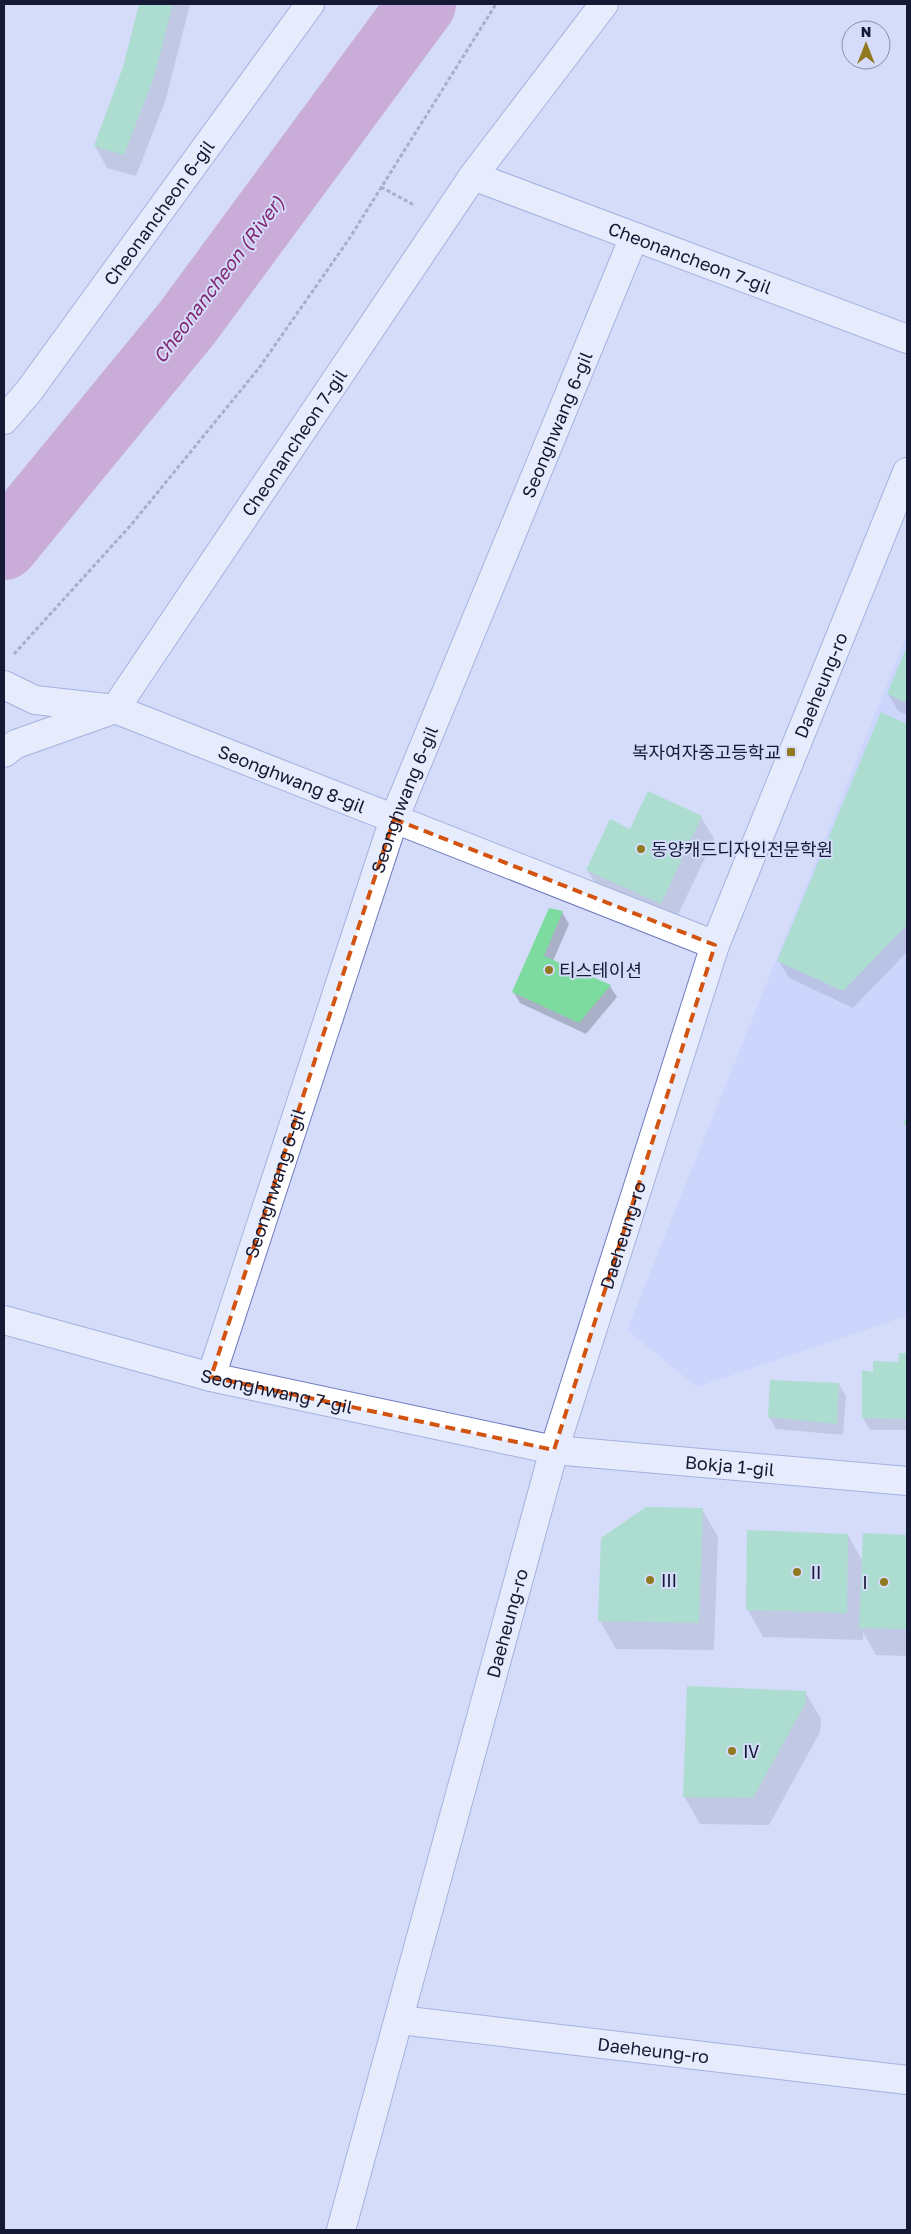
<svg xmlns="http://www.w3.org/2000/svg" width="911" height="2234" viewBox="0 0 911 2234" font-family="'Golos Text','Noto Sans KR',sans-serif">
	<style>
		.built { fill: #c4cfff }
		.shadow { fill: #0003 }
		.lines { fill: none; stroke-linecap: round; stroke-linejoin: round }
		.river { stroke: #be72b0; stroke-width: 68 }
		.building { fill: #7edb9f }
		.minor-casing { stroke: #6e7cbe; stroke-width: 30 }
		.path { stroke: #6f7591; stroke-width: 3; stroke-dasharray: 4 2.5; stroke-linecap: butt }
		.minor { stroke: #fff; stroke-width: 28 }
		.marked { fill: none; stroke: #d35310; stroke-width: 4; stroke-dasharray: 10 6; stroke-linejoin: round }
		.poi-dot { fill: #90791f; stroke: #d4dcf9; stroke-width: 2 }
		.labels { text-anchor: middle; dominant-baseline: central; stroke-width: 4; stroke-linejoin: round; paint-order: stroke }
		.street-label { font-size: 18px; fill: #151934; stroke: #d4dcf9 }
		.poi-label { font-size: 18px; fill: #151934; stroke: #d4dcf9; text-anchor: start }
		.water-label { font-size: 19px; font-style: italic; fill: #822775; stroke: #d4dcf9 }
	</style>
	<rect width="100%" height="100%" fill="#d4dcf9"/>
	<path class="built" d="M907 634V1316L697 1387 627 1330Z"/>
	<path class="shadow" d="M140 4H190L166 99 136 176 107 168 95 146 124 67Z
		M907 649V715L898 711 888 694Z
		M881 714 907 725V952L853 1008 789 978 779 961Z
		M701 817 714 839 673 925 600 891 587 870 630 830Z
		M562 912 569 924 553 961 610 986 617 997 586 1034 520 1003 513 991Z
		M900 1354H907V1430H870L863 1418 875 1373 899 1363Z
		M839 1384 846 1396 843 1435 776 1429 769 1417Z
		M702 1509 718 1537 714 1650 616 1649 600 1621 602 1539Z
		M848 1535 863 1562 864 1535 907 1537V1656L876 1655 863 1632V1640L763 1637 748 1610Z
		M805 1692 821 1719 820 1732 769 1825 700 1824 684 1796Z"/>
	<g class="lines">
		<path class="river" d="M4 546 187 323 422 4"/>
	</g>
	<path class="building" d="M139 4H173L154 77 124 155 94 146 123 67Z
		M907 646V703L887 694Z
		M881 712 907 724V925L843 991 777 961Z
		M648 791 702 816 661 904 586 870 610 819 630 829Z
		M549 908 563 911 544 956 611 985 579 1023 512 992Z
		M907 1114V1126L903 1125Z
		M899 1353H907V1419L862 1418V1370L873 1372V1361L898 1362Z
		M770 1380 839 1383 837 1424 768 1417Z
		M646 1507 703 1508 699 1623 598 1621 601 1538Z
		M747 1530 848 1534 847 1613 746 1610Z
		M863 1533 907 1535V1629L859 1628Z
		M687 1686 806 1691 805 1704 753 1798 683 1797Z"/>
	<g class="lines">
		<defs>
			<g id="minor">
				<path id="s1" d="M473 176 907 339"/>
				<path id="s2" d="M4 420 29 391 310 4"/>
				<path id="s3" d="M4 685 35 700 115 709 715 945"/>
				<path id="s4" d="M4 753 16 744 115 709 473 176 604 4"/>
				<path id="s5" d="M4 1320 211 1377 554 1450 907 1481"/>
				<path id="s6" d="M211 1377 394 819 634 237"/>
				<path id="s7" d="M400 2020 907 2080"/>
				<path id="s8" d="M341 2230 554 1450 715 945 907 472"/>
			</g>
		</defs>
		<use href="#minor" class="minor-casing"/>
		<path class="path" d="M381 187 414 205
			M14 654 131 525 259 368 349 239 496 4"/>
		<use href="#minor" class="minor"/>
	</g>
	<path d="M0 0H911V2234H0ZM394 819 715 945 554 1450 211 1377Z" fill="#d4dcf9" fill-opacity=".55" fill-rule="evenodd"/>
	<path class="marked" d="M394 819 715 945 554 1450 211 1377Z"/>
	<g class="poi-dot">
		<rect x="786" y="747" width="10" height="10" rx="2.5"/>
		<circle cx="641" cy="849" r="5"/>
		<circle cx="549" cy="970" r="5"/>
		<circle cx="797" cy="1572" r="5"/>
		<circle cx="650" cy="1580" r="5"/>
		<circle cx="884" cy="1582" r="5"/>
		<circle cx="732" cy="1751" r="5"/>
	</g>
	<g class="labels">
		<g class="street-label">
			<text stroke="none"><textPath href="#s2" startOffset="259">Cheonancheon 6-gil</textPath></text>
			<text stroke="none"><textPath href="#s1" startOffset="232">Cheonancheon 7-gil</textPath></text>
			<text stroke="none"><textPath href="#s6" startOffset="1014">Seonghwang 6-gil</textPath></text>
			<text stroke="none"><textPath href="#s4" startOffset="441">Cheonancheon 7-gil</textPath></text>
			<text stroke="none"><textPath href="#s8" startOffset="1619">Daeheung-ro</textPath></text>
			<text stroke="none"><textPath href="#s3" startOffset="305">Seonghwang 8-gil</textPath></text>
			<text stroke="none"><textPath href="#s6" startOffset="609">Seonghwang 6-gil</textPath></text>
			<text stroke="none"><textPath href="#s6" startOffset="204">Seonghwang 6-gil</textPath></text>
			<text stroke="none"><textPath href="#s8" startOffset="1034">Daeheung-ro</textPath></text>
			<text stroke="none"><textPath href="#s5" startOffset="282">Seonghwang 7-gil</textPath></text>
			<text stroke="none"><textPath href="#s5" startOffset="742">Bokja 1-gil</textPath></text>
			<text stroke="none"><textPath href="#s8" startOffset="629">Daeheung-ro</textPath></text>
			<text stroke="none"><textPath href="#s7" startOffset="255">Daeheung-ro</textPath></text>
		</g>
		<g class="poi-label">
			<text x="781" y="752" text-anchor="end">복자여자중고등학교</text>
			<text x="651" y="849">동양캐드디자인전문학원</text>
			<text x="559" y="970">티스테이션</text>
			<text x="807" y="1572">Ⅱ</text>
			<text x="660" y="1580">Ⅲ</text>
			<text x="874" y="1582" text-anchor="end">Ⅰ</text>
			<text x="742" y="1751">Ⅳ</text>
		</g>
		<g class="water-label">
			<text transform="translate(218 279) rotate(-53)">Cheonancheon (River)</text>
		</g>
	</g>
	<rect width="911" height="2234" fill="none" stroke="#151934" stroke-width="10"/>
	<g transform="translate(866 45)"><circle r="24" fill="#d4dcf9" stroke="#888eaa"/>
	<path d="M0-4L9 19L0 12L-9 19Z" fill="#90791f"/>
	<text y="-8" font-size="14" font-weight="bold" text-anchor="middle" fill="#151934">N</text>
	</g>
</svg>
